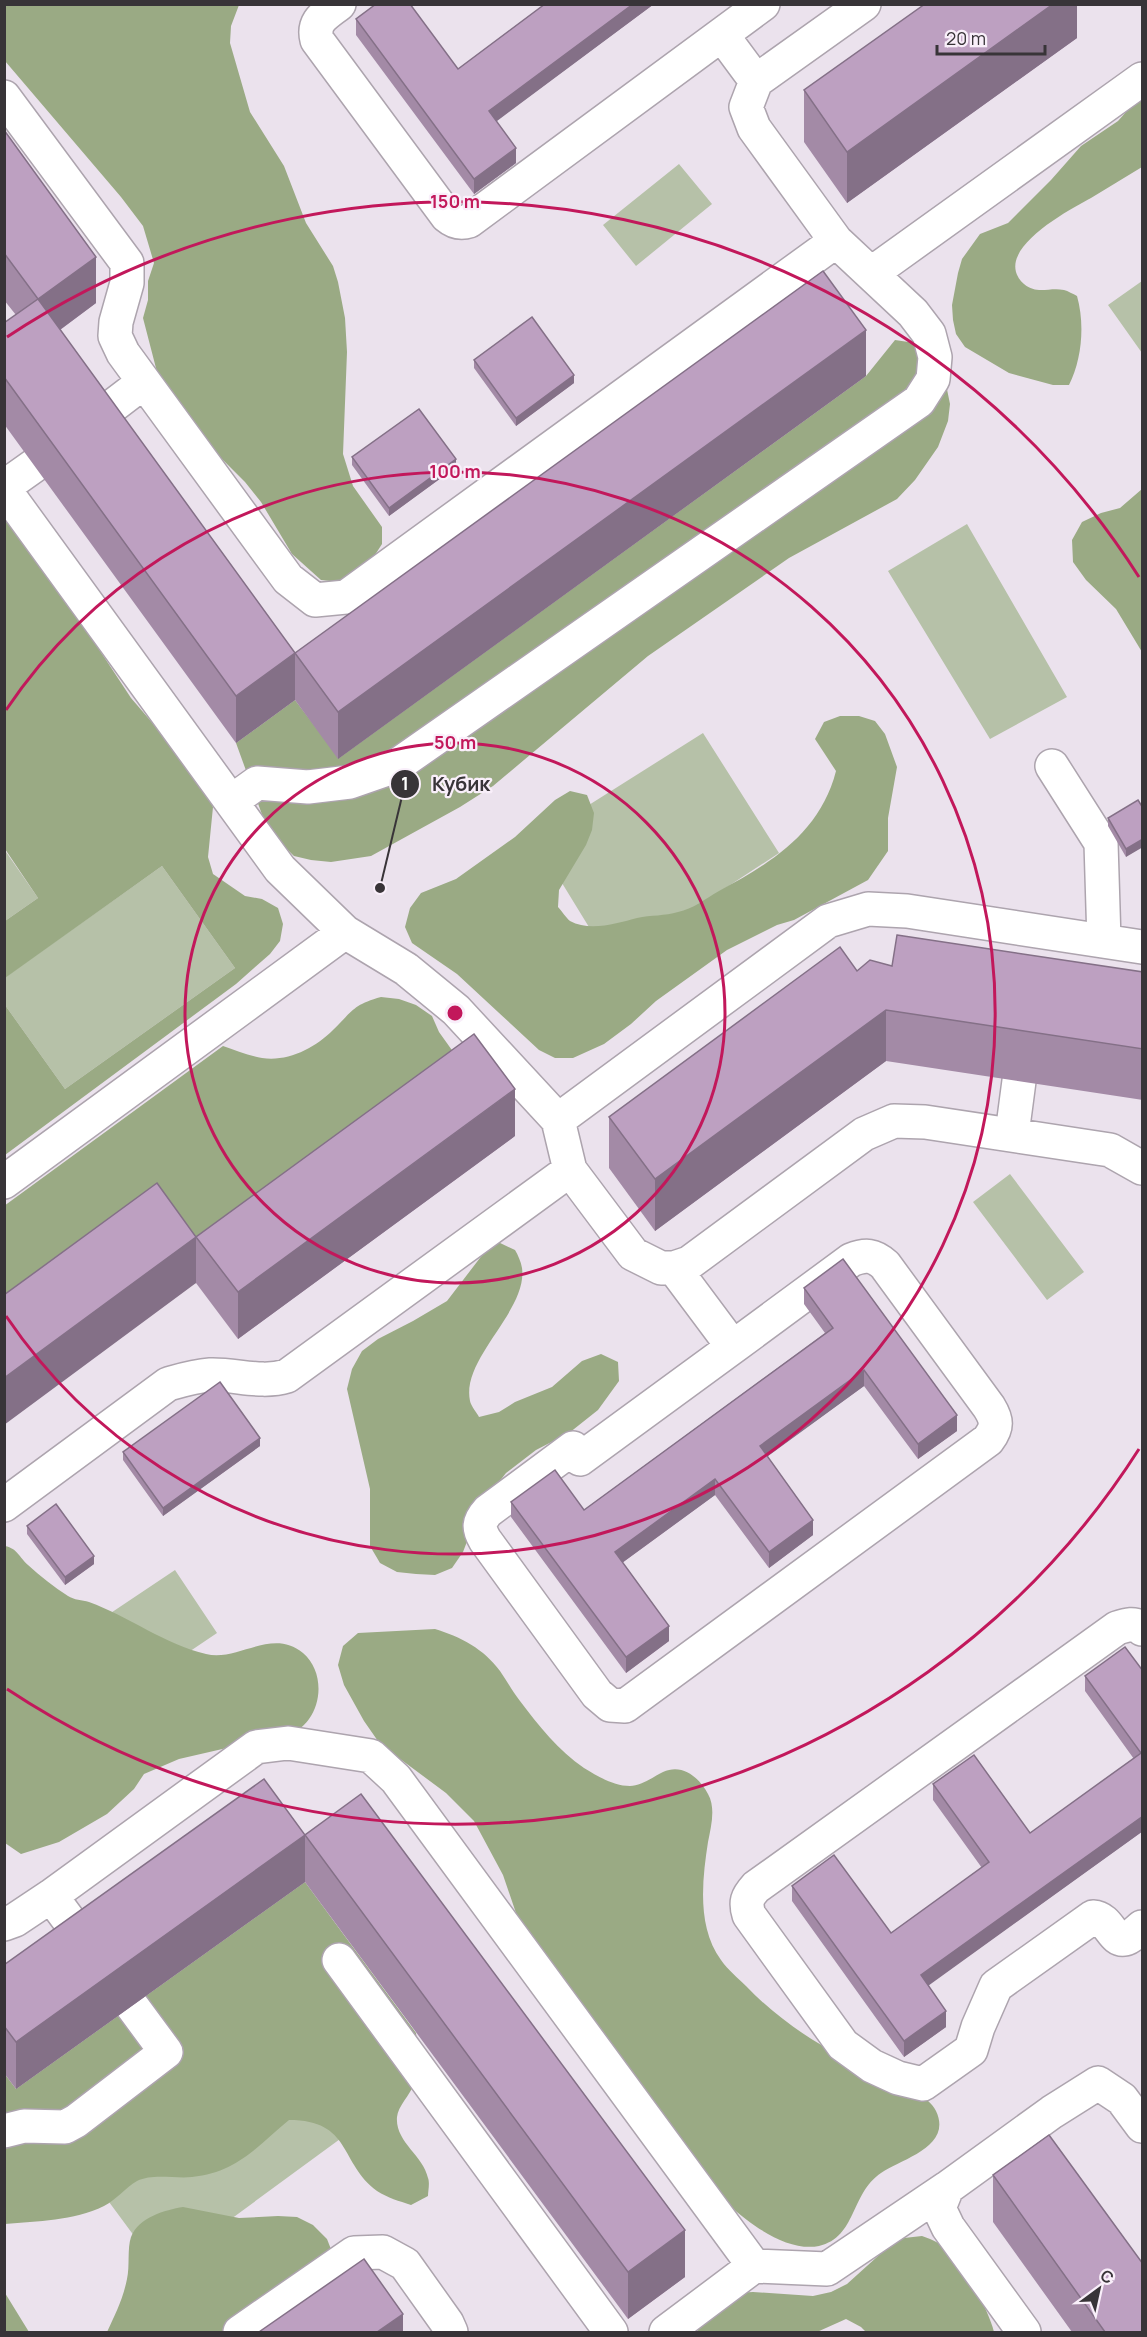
<svg xmlns="http://www.w3.org/2000/svg" width="1147" height="2337" viewBox="0 0 1147 2337" font-family="Manrope,sans-serif">
	<style>
		.green { fill: #b6c1a8 }
		.forest { fill: #9aaa84 }
		.lines { fill: none; stroke-linecap: round; stroke-linejoin: round }
		.minor-casing { stroke: #ada4ae; stroke-width: 36 }
		.minor { stroke: #fff; stroke-width: 33 }
		.wall { fill: #a38aa6 }
		.shaded-wall { fill: #847087 }
		.building { fill: #bda0c1; stroke: #847087; stroke-width: 1.5 }
		.ring { fill: none; stroke: #c2185b; stroke-width: 3 }
		.centre { fill: #c2185b; stroke: #f9effa; stroke-width: 3 }
		.ring-label { font-size: 18px; text-anchor: middle; font-weight: bold; fill: #c2185b; stroke: #f9effa; stroke-width: 4.5; stroke-linejoin: round; paint-order: stroke }
		.leader { fill: none; stroke: #383438; stroke-width: 2 }
		.callout-dot { fill: #383438; stroke: #f9effa; stroke-width: 2 }
		.mark-label { font-size: 18px; text-anchor: middle; font-weight: bold; fill: #fff }
		.callout-label { font-size: 20px; text-anchor: middle; font-weight: bold; fill: #383438; stroke: #f9effa; stroke-width: 4.5; stroke-linejoin: round; paint-order: stroke }
	</style>
	<rect width="100%" height="100%" fill="#ebe2ed"/>
	<path class="green" d="M679 164 712 204 636 266 603 225Z
		M1142 281V353L1108 305Z
		M967 524 1067 697 990 739 888 571Z
		M703 733 779 853 611 963 535 839Z
		M4 849 38 898 5 921H4Z
		M162 866 235 968 65 1089 5 1005 4 978Z
		M1010 1174 1084 1272 1047 1300 973 1202Z
		M175 1570 217 1633 91 1718 48 1655Z
		M286 2043 351 2131 160 2271 95 2183Z"/>
	<path class="forest" d="M4 5H239L231 26 230 43 250 112 284 166 306 223 333 266 338 282 345 318 347 352 343 454 353 486 382 527V544L373 558 339 582 321 580 292 554 261 502 245 482 198 435 157 372 143 318 148 300V281L154 263 143 226 121 197 5 61Z
		M1142 94V167C1125 177 1108 188 1091 198 1069 210 989 252 1024 284 1037 295 1049 287 1064 290 1068 291 1073 294 1077 296 1085 324 1082 359 1069 385H1053L1009 373 965 347 956 334 953 320 952 305 958 273 962 259 980 234 1008 223 1051 180 1081 146 1118 121Z
		M895 340 915 343 942 365 950 404 948 421 938 447 915 480 897 499 789 558 648 656 493 786 460 807 371 856 331 862 311 860 294 856 268 831 236 743 295 700 339 758 866 376Z
		M4 464 66 599 131 698 198 776 213 807 208 857 213 874 245 896 262 899 278 908 283 924 280 941 270 954 236 984 5 1155V1005L65 1089 235 968 162 866 5 978V921L38 898 5 849Z
		M1142 489V652L1116 609 1086 580 1073 562 1072 540 1082 522 1101 513 1120 508Z
		M840 716H859L875 721 885 734 897 767 888 818V851L868 880 794 920 777 925 727 950 656 1001 631 1024 604 1044 573 1058H555L539 1050 457 974 412 943 405 927 410 908 421 893 456 879 515 837 555 800 570 791 587 795 594 813 592 830 586 845 559 890 558 907C562 911 566 918 570 921 590 932 618 923 637 918 651 915 665 916 678 912 693 909 705 899 719 891 771 863 820 833 836 771L815 739 824 722Z
		M381 997 399 999 416 1005 432 1016 439 1032 474 1081 196 1283 5 1342 4 1206 223 1046C235 1050 249 1056 262 1058 288 1062 315 1048 333 1030 352 1012 352 1005 381 997Z
		M498 1242 515 1250C518 1255 521 1262 522 1268 528 1311 461 1358 470 1401 471 1406 477 1413 479 1417L499 1412 515 1402 552 1387 582 1361 601 1354 618 1362 619 1381 598 1410 569 1433 536 1450 506 1473 495 1487 476 1518 463 1552 452 1568 435 1575 416 1574 397 1572 380 1563 370 1546V1489L347 1389 352 1369 362 1351 378 1339 413 1321 447 1301 483 1254Z
		M5 1546C18 1549 19 1557 28 1565 40 1576 54 1587 68 1596 74 1600 82 1600 89 1602 128 1616 166 1645 206 1654 238 1662 272 1627 303 1653 322 1669 323 1700 309 1719 306 1724 300 1728 296 1732L179 1759 144 1774 134 1789 107 1814 59 1842 21 1854 5 1843Z
		M435 1629C461 1637 484 1649 500 1671 507 1681 513 1692 520 1701 538 1725 559 1751 584 1768 597 1776 614 1786 630 1786 641 1786 653 1777 663 1772 682 1763 699 1777 708 1794 716 1808 711 1827 708 1842 702 1881 697 1927 721 1960 728 1970 738 1978 746 1986 789 2031 839 2057 895 2083 908 2090 929 2096 936 2111 953 2147 901 2159 881 2173 850 2194 857 2237 819 2246 778 2254 725 2205 701 2176 679 2150 662 2121 643 2094 604 2039 565 1985 527 1930L516 1913 503 1875 474 1821 446 1793 380 1744 364 1721 344 1685 338 1665 343 1646 358 1633Z
		M305 1882 416 2033C418 2049 418 2069 414 2084 410 2095 398 2106 397 2117 395 2142 423 2155 428 2178 430 2183 428 2191 428 2196L411 2205C399 2201 388 2198 377 2191 339 2163 352 2120 289 2120 256 2147 238 2172 192 2177 175 2179 153 2173 137 2181 125 2188 116 2200 104 2206 73 2221 38 2221 5 2224L4 2073 16 2089Z
		M183 2207 239 2218 278 2216 297 2217 313 2225 327 2239 334 2257 325 2332H107C115 2315 123 2299 127 2279 130 2266 127 2249 131 2237 139 2217 165 2210 183 2207Z
		M922 2236C933 2240 943 2244 951 2253 966 2269 989 2311 994 2332H866L861 2327 846 2319 817 2332H697L708 2314 735 2293 753 2292 813 2296 831 2292 847 2284 888 2247 904 2238Z
		M5 2293 29 2332H5Z"/>
	<g class="lines">
		<defs>
			<path id="minor" d="M339 4C325 15 312 21 317 40L447 216C454 222 460 224 469 221L763 4
				M722 35 756 81
				M4 97 127 263V283L116 322 115 336 123 353 288 579 315 600 346 597 836 241
				M872 273 1142 79
				M93 421 144 382
				M4 487 35 465
				M4 489 280 869 345 932
				M1052 766 1101 843 1104 941
				M232 801 257 783 308 787 350 782 396 766 919 401 933 379 935 357 929 334 913 313 836 241 754 128 746 107 756 81 864 4
				M558 1120 828 921 868 909 907 911 1142 947
				M1012 1134 1019 1081
				M4 1182 345 932 406 969 456 1010 558 1120 570 1170 633 1254 661 1268H674L689 1263 864 1134 894 1121 925 1122 1110 1150 1142 1168
				M674 1268 733 1347 851 1260C866 1254 874 1255 885 1265L989 1407C997 1420 998 1427 988 1440L625 1706 610 1705 597 1694 485 1540C478 1528 478 1522 488 1511L573 1448 580 1459 733 1347
				M4 1505 168 1384C182 1380 195 1376 210 1375 236 1374 261 1384 287 1376L570 1170
				M1142 1629C1135 1622 1126 1625 1117 1628L756 1887C747 1897 745 1902 749 1915L843 2045 872 2066 898 2078 923 2084 971 2050 978 2027 996 1986 1093 1917C1110 1918 1112 1942 1125 1939 1131 1938 1138 1930 1142 1927
				M4 1924 15 1920 51 1896 256 1747 288 1743 371 1756 396 1779 754 2266 827 2269 947 2188
				M339 1960 611 2332
				M4 2131 24 2126 65 2127 76 2121 166 2052 51 1896
				M240 2332 354 2253 383 2252 405 2264 447 2323 451 2332
				M666 2332 754 2266
				M1024 2332 948 2227 939 2208 947 2188 1052 2112 1098 2083 1122 2099 1142 2126"/>
		</defs>
		<use href="#minor" class="minor-casing"/>
		<use href="#minor" class="minor"/>
	</g>
	<path class="wall" d="M545 4H654L496 121 516 163 474 194 356 35V19L458 69Z
		M1077 4V38L847 203 804 142V90Z
		M4 130 96 303 60 330 295 653 866 376 338 759 295 700 236 743 4 424V323L16 315 4 300Z
		M474 360 574 383 516 426 474 368Z
		M352 457 456 467 389 516 352 465Z
		M1143 808 1126 857 1108 826V818Z
		M892 966 1143 972V1100L886 1061 655 1231 609 1168V1117L857 971Z
		M515 1136 238 1339 196 1283V1237Z
		M804 1288 957 1431 918 1459 864 1386 767 1456 813 1535 769 1568 715 1495 622 1563 669 1641 626 1673 511 1517V1502L584 1510 825 1333 804 1304Z
		M260 1446 163 1516 123 1460V1452Z
		M27 1526 94 1564 65 1585 27 1534Z
		M1143 1671V1831L928 1985 946 2027 904 2057 792 1901V1886L891 1933 982 1868 933 1800V1784L1030 1833 1134 1759 1085 1691V1676Z
		M305 1835 685 2277 628 2319 305 1882 16 2089 4 2073V1965Z
		M993 2175 1143 2332H1072L993 2222Z"/>
	<path class="shaded-wall" d="M633 4H654L489 127V111Z
		M1053 4H1077V38L847 203V152Z
		M516 148V163L474 194V179Z
		M96 257V303L38 346V299Z
		M866 330V376L338 759V712Z
		M574 375V383L516 426V418Z
		M456 459V467L389 516V508Z
		M295 653V700L236 743V696Z
		M1143 839V847L1126 857V849Z
		M886 1010V1061L655 1231V1179Z
		M515 1089V1136L238 1339V1292Z
		M196 1237V1283L4 1425V1378Z
		M864 1370V1386L760 1462V1446Z
		M957 1415V1431L918 1459V1444Z
		M260 1438V1446L163 1516V1508Z
		M715 1479V1495L615 1568V1552Z
		M813 1520V1535L769 1568V1552Z
		M94 1556V1564L65 1585V1577Z
		M669 1626V1641L626 1673V1657Z
		M1143 1816V1831L921 1991V1975Z
		M305 1835V1882L16 2089V2042Z
		M946 2011V2027L904 2057V2041Z
		M685 2230V2277L628 2319V2272Z
		M403 2314V2332H377Z"/>
	<path class="building" d="M376 4H410L458 69 545 4H633L489 111 516 148 474 179 356 19Z
		M925 4H1053L847 152 804 90Z
		M4 130 96 257 38 299 4 253Z
		M823 271 866 330 338 712 295 653 236 696 4 377V323L38 299 295 653Z
		M532 317 574 375 516 418 474 360Z
		M419 409 456 459 389 508 352 457Z
		M1138 800 1143 808V839L1126 849 1108 818Z
		M897 935 1143 972V1049L886 1010 655 1179 609 1117 840 947 857 971 870 960 892 966Z
		M474 1034 515 1089 238 1292 196 1237Z
		M157 1183 196 1237 4 1378V1295Z
		M843 1259 957 1415 918 1444 864 1370 760 1446 813 1520 769 1552 715 1479 615 1552 669 1626 626 1657 511 1502 555 1470 584 1510 833 1328 804 1288Z
		M220 1382 260 1438 163 1508 123 1452Z
		M56 1504 94 1556 65 1577 27 1526Z
		M1125 1647 1143 1671V1816L921 1975 946 2011 904 2041 792 1886 834 1855 891 1933 989 1862 933 1784 974 1755 1030 1833 1141 1753 1085 1676Z
		M264 1779 305 1835 16 2042 4 2026V1965Z
		M361 1794 685 2230 628 2272 305 1835Z
		M1049 2135 1143 2264V2332H1105L993 2175Z
		M364 2259 403 2314 377 2332H259Z"/>
	<g class="ring">
		<circle cx="455" cy="1013" r="270"/>
		<path d="M6 710A541 541 0 1 1 6 1316"/>
		<path d="M1139 1449A811 811 0 0 1 7 1689M7 337A811 811 0 0 1 1139 577"/>
	</g>
	<circle cx="455" cy="1013" r="9" class="centre"/>
	<g class="ring-label">
		<text x="455" y="208">150 m</text>
		<text x="455" y="478">100 m</text>
		<text x="455" y="749">50 m</text>
	</g>
	<path class="leader" d="M380 888L405 784"/>
	<g class="callout-dot">
		<circle cx="380" cy="888" r="6"/>
		<circle cx="405" cy="784" r="15"/>
	</g>
	<g class="mark-label">
		<text x="405" y="790">1</text>
	</g>
	<g class="callout-label">
		<text x="461" y="791">Кубик</text>
	</g>
	<rect width="1147" height="2337" fill="none" stroke="#383438" stroke-width="12"/>
	<g transform="translate(1099 2289) rotate(33)" stroke="#f9effa" stroke-width="4.5" paint-order="stroke">
	<path d="M0-4.5L10 22L0 15L-10 22Z" fill="#383438"/>
	<text y="-9" font-size="16" font-weight="bold" text-anchor="middle" fill="#383438">С</text>
	</g>
	<path d="M937 45v9h108v-9" fill="none" stroke="#383438" stroke-width="3"/>
	<text x="946" y="45" font-size="18" fill="#383438" stroke="#f9effa" stroke-width="4.5" paint-order="stroke">20 m</text>
</svg>
